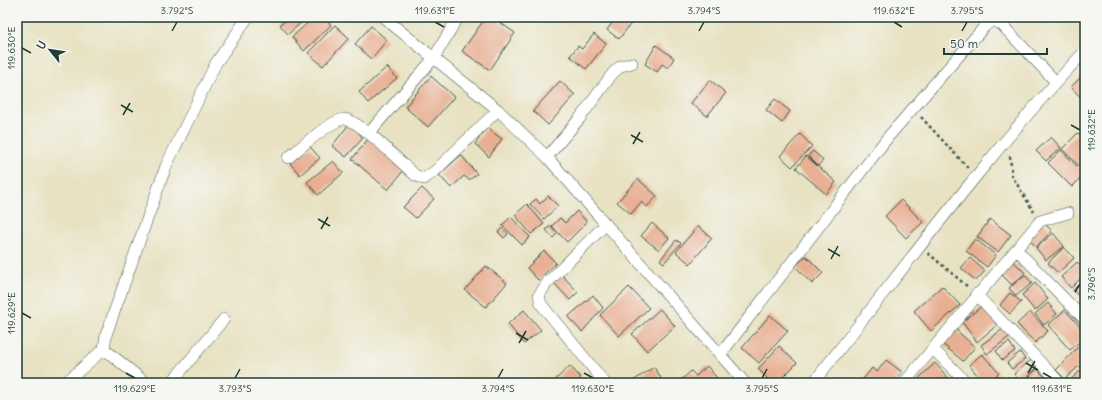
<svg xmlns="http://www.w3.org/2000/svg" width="1102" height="400" viewBox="0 0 1102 400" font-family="Delius,sans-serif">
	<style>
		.building { fill: #e8af92 }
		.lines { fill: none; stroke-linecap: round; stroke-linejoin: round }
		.street-casing { stroke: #3d5649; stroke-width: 12 }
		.path { stroke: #3d5649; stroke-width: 2.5; stroke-dasharray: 3 3; stroke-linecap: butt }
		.street { stroke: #fff; stroke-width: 11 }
		.ticks { fill: none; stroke: #1f3d34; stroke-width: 1.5 }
		.neatline { fill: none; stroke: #1f3d34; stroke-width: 1.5 }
		.ticks-label { font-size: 10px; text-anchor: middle; fill: #1f3d34 }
	</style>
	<rect width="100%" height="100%" fill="#f6f6f2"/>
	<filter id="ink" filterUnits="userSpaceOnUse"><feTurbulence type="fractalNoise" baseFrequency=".025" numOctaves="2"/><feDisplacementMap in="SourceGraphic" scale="8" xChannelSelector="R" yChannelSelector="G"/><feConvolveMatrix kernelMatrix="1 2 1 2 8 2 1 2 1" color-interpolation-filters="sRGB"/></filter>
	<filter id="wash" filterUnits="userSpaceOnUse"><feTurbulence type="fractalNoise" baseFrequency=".012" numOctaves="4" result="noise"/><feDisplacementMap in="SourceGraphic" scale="16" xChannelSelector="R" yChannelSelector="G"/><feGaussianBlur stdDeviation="0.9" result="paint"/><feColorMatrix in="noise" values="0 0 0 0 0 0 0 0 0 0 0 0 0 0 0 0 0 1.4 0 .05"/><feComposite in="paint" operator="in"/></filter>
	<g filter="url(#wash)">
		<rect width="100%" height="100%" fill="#e8e2c2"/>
		<g id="blocks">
			<path class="building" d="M290 17H308L288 34 280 25Z
				M314 17H323L331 25 304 51 292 37Z
				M486 17H492L515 33 490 70 462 51Z
				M616 17H636L619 39 607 30Z
				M335 25 349 38 323 66 308 53Z
				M371 26 387 40 371 59 355 44Z
				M594 34 606 44 586 69 570 56 578 46 582 49Z
				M656 45 674 58 668 68 662 64 657 72 645 64Z
				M387 67 397 78 368 103 359 92Z
				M1085 73V102L1071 87Z
				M431 76 454 97 428 127 405 107Z
				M710 80 726 93 707 116 691 103Z
				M560 81 575 95 548 125 533 111Z
				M775 99 790 111 782 123 766 110Z
				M350 123 363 138 346 157 332 146Z
				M487 128 502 139 489 157 475 144Z
				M1078 133 1085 140V171L1062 149Z
				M800 134 812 146 792 167 780 156Z
				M1051 137 1061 148 1046 161 1036 151Z
				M369 138 403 171 388 190 352 159Z
				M310 147 320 158 300 175 290 163Z
				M1061 150 1085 174 1072 187 1048 163Z
				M813 151 823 160 818 166 808 156Z
				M461 155 477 174 469 180 464 176 451 188 439 175Z
				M806 156 836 182 826 194 796 168Z
				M333 161 343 173 318 195 307 182Z
				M638 179 657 196 647 207 641 202 631 214 617 202Z
				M422 188 434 199 416 218 403 207Z
				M548 196 558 206 544 219 530 204 536 199 540 204Z
				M901 200 923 222 906 238 885 216Z
				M527 204 544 224 531 234 515 215Z
				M577 211 587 222 567 242 552 226 560 218 565 223Z
				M511 217 530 237 522 245 502 225Z
				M990 219 1011 235 998 252 977 237Z
				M1042 221 1052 231 1036 247 1026 236Z
				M652 223 669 238 659 250 641 236Z
				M550 226 557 234 553 238 546 230Z
				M698 226 712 238 690 264 676 252Z
				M502 228 508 234 504 238 498 232Z
				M1053 233 1064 246 1046 260 1036 248Z
				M975 239 996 255 987 267 966 251Z
				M676 240 681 243 664 263 660 260Z
				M1064 247 1074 258 1058 273 1048 263Z
				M544 251 556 263 538 280 527 268Z
				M806 256 823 273 812 284 795 266Z
				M970 258 985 271 976 281 961 268Z
				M1011 259 1025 273 1012 285 998 271Z
				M1077 262 1085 270V274L1071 288 1061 277Z
				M486 266 507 283 486 307 465 290Z
				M561 274 578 292 570 300 553 282Z
				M1025 275 1032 283 1016 296 1009 288Z
				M1085 278V294L1081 298 1073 290Z
				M1035 283 1048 299 1035 311 1022 295Z
				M942 286 960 305 931 331 914 311Z
				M629 287 649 308 619 336 600 315Z
				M1010 293 1021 302 1010 314 1000 305Z
				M593 295 603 308 582 332 568 317Z
				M1048 303 1057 314 1044 325 1035 314Z
				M982 306 997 325 977 342 962 322Z
				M660 309 675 326 647 351 632 334Z
				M524 310 541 330 524 344 508 324Z
				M1065 310 1085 332V337L1070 350 1048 325Z
				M1030 312 1048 331 1035 343 1017 324Z
				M770 315 788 331 759 363 742 348Z
				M953 327 975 347 963 361 940 342Z
				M1003 329 1009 337 987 354 981 345Z
				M1009 342 1015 351 1002 360 996 351Z
				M779 346 797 363 777 383H772L758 369Z
				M1079 346 1085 352V371L1079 366 1065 379 1056 370Z
				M1020 352 1025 359 1012 369 1007 363Z
				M982 354 999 373 988 383H984L969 365Z
				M886 360 902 372 893 383H860L872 368 877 372Z
				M1031 360 1037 368 1020 382 1014 374Z
				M935 363 951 381 948 383H916L915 382Z
				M570 366 581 378 576 383H552Z
				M707 366 717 378 711 383H682L680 381 691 371 696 376Z
				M654 367 661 378 654 383H634L633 381Z
				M1037 369 1051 383H1023Z
				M1080 371 1085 377V383H1073L1070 380Z
				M1008 377 1012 383H999Z"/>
		</g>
	</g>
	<g filter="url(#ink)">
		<use href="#blocks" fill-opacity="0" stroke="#3d5649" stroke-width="1"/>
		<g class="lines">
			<defs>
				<path id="street" d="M383 17 498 110 547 157 745 383
					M369 133 434 58 458 17
					M547 157 580 118 613 73 621 66 632 63
					M288 158C300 148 329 122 343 119 357 117 402 164 415 175L424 179 435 171 498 110
					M1017 250 1085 320
					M976 294 1060 383
					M933 349 967 383
					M720 355 888 137 985 26 993 20 1002 25 1056 82
					M65 383 104 349
					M146 383 104 349 106 335 166 166 216 63 248 17
					M171 383 224 319
					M605 383 541 304 539 295 547 283 606 224
					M813 383C902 271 987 155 1085 51
					M904 383 1040 221 1068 213"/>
			</defs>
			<use href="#street" class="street-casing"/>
			<path class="path" d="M921 117 968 168
				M1010 156 1012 176 1034 212
				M928 253 968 287"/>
			<use href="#street" class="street"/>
		</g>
	</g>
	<path class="ticks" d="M435 22 444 27M894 22 902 27M172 31 177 22M699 31 704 22M962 31 967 22M22 48 31 53M121 105 133 112M123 115 130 103M1071 125 1080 130M631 135 643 142M633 144 640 132M318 219 330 226M321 229 328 217M828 249 840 256M831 259 838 246M1075 292 1080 284M22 313 31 318M516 333 528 340M519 343 526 331M1026 363 1038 370M126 373 135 378M584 373 593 378M1028 373 1035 361M1043 373 1052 378M235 378 240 369M498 378 503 369M762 378 767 369"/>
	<rect width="1102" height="400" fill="none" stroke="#f6f6f2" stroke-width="44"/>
	<g transform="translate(50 50) rotate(300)" stroke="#f6f6f2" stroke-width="3" paint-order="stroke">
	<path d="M0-3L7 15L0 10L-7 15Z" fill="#1f3d34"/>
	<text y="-6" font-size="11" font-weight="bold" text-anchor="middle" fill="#1f3d34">U</text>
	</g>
	<path d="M944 48v6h103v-6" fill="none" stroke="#1f3d34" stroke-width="2"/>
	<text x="950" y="48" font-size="12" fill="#1f3d34" stroke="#f6f6f2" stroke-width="3" paint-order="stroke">50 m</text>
	<rect x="22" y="22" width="1058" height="356" class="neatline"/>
	<g class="ticks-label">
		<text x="177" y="14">3.792°S</text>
		<text x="435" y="14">119.631°E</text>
		<text x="704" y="14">3.794°S</text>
		<text x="894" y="14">119.632°E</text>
		<text x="967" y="14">3.795°S</text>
		<text transform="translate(11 48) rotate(-90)" y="4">119.630°E</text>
		<text transform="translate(1091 130) rotate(-90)" y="4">119.632°E</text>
		<text transform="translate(1091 284) rotate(-90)" y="4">3.796°S</text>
		<text transform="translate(11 313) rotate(-90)" y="4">119.629°E</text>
		<text x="135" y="392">119.629°E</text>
		<text x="235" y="392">3.793°S</text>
		<text x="498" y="392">3.794°S</text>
		<text x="593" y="392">119.630°E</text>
		<text x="762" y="392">3.795°S</text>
		<text x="1052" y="392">119.631°E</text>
	</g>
</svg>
